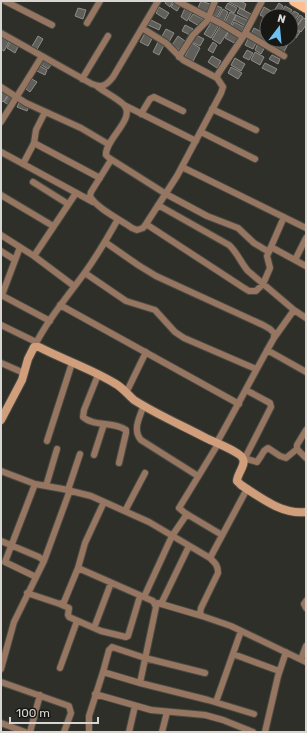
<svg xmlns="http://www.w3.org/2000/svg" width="307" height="733" viewBox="0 0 307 733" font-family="Rubik,sans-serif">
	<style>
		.building { fill: #605f5a; stroke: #8d8c86 }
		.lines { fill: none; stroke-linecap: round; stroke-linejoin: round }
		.street-casing { stroke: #4a4a44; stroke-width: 8 }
		.secondary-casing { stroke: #4a4a44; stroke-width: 10 }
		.primary-casing { stroke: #4a4a44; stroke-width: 12 }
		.street { stroke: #967661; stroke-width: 6 }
		.secondary { stroke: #d19e7c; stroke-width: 8 }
		.primary { stroke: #ffbd90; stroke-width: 10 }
	</style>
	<rect width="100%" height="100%" fill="#2f2f29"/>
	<path class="building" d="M166 1H173L170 7 165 3Z
		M201 1 210 4 206 14 197 10Z
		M229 1H240L246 4 244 10 229 2Z
		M174 2 180 6 177 11 171 7Z
		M228 3 237 8 234 13 225 8Z
		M279 3 283 6 279 14 274 11Z
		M215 5 222 8 217 17 211 15Z
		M285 6 292 10 289 16H284L280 14Z
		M159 7 169 13 165 19 156 13Z
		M264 7 271 11 266 18 260 15Z
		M78 8 86 10 83 19 75 16Z
		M185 8 192 12 187 21 181 17Z
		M240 8 251 14 249 19 237 13Z
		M223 9 228 12 224 21 218 18Z
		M294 11 299 14 293 22 291 21 290 16Z
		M230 12 236 15 231 25 225 22Z
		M193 14 203 19 199 26 189 20Z
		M236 15 249 21 246 26 234 20Z
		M300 15 303 17 296 27 293 25Z
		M303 18 306 19V25L301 32 296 28Z
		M151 20 161 25 159 30 148 25Z
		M212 21 219 25 211 38 204 34Z
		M234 22 244 27 241 33 231 28Z
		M185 25 193 29 190 35 182 31Z
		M221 25 229 30 220 44 212 39Z
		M254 28 266 34 263 40 251 34Z
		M293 28 300 32 296 38 291 35Z
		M166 29 174 33 169 42 161 38Z
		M229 31 240 37 236 44 225 38Z
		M145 33 153 37 148 46 140 42Z
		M1 35 10 40 4 51 1 49Z
		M196 35 204 39 200 46 192 42Z
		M38 36 43 39 36 51 31 48Z
		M178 36 185 41 179 50 172 45Z
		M249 37 257 41 253 49 245 45Z
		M267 40H278L274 46 266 42Z
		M11 41 19 45 15 53 7 48Z
		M281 41 288 44 284 52 277 48Z
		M158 42 164 45 159 55 153 52Z
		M213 42 217 45 213 53 208 50Z
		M192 43 200 48 192 63 184 58Z
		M258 43 265 47 261 54 255 50Z
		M247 50 253 53 249 60 243 57Z
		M255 52 264 57 260 65 251 60Z
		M272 55 280 59 278 64 269 59Z
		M212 56 221 61 217 68 208 62Z
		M235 58 245 64 241 71 231 65Z
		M42 60 51 65 48 69 40 64Z
		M265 63 277 69 274 74 262 68Z
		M38 65 47 70 45 75 35 70Z
		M231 67 242 73 238 79 228 73Z
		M32 79 37 82 30 92 26 89Z
		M1 90 8 95 3 102 1 100Z
		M9 95 15 99 10 106 4 102Z
		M20 101 29 106 27 111 17 107Z"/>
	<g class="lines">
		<defs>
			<path id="street" d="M5 1 52 25
				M177 1 222 24 243 37
				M87 23 100 1
				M142 28 166 43 183 60 217 78
				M1 33 92 84C102 88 106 86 113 77L158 1
				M245 33 284 56
				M179 57 193 35 207 21 215 1
				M82 79 108 36
				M1 87 26 103 81 128 108 144
				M98 87C106 93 117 98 124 105 136 119 105 139 106 155L109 158 166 194 207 216 238 228 254 243 269 252
				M124 105 196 141
				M212 109 256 130
				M141 114 150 99 154 97 183 111
				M1 122 42 56
				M201 132 255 159
				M34 143 100 178
				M1 152 93 202
				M111 160 91 192 90 196C96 208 121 220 132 228L137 230 143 228 146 224 177 176 221 93 223 87 217 78 218 74 243 37 262 1
				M23 164 34 143 36 130 45 112
				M182 167 306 228
				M33 182 68 204
				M1 195 53 226
				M158 205 229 245C237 252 241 263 248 271L294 310 306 318
				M146 224 244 288 249 291H256L263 284 270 268 267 256 284 217
				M1 235 34 256 74 286
				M105 242 138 265 156 276 263 325 270 329 274 333V338C254 373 236 409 216 444
				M271 247 306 266
				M1 251 15 260
				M34 256 76 193
				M295 260 306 238
				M85 273 126 301 155 310 175 332 184 338 256 369
				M1 295 50 321
				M2 295 20 247
				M60 305 239 404
				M1 325 36 342
				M274 338 294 310
				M34 347C48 319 68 296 86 271 98 254 108 237 118 219
				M267 350 306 372
				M1 363 24 373
				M98 375 84 410 83 417C94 427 114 421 126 430V433L119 463
				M126 393 146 352
				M144 405C140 416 132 430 141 440L198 476
				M306 430 297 445V449L306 458
				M47 441 72 363
				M218 444 179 508 185 513 222 535
				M94 455 104 424
				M243 458 257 462 261 456 264 451 268 448 280 456 286 458 297 449
				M245 458 271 407 270 403 246 390
				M1 471 35 484 63 489 91 496 149 522 210 558C215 563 218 565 218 573L201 608 200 613 202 616 231 626 306 662
				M35 484 5 562 36 577
				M46 486 57 449
				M68 490 80 454
				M125 511 145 473
				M1 541 39 557 44 561 14 622 1 669
				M210 558 247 489
				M44 561 70 490
				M78 568 153 601 156 607 140 683 103 672 89 716V732
				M27 593 60 604 64 602 78 568 85 543 104 502
				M144 597 172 536 187 514
				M306 601 304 604 306 608
				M158 603 202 616
				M60 604 69 608 68 615 69 617 101 631 126 637 128 636 140 596
				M161 604 189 546
				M94 628 111 583
				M233 654 279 671
				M301 659 306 646
				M60 668 77 621
				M103 672 109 650 112 647 145 658 205 673
				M1 682 69 706 71 713 64 732
				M140 683 208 700 254 714
				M95 694 151 710 205 715 223 720 253 732
				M216 702 241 631
				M1 723 25 732
				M30 732 40 695
				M129 732 135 706
				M162 732 167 712
				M265 732 278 676 286 652"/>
			<path id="secondary" d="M1 420 22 380 28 359 34 347H39C64 360 92 369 116 384 123 388 128 395 134 400 156 414 181 425 204 437 211 441 241 452 243 459 246 465 237 474 237 481L241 485C260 497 282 515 306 512"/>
			<path id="primary" d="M294 1 306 8"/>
		</defs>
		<use href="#street" class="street-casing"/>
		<use href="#secondary" class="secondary-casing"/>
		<use href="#primary" class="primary-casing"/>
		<use href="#street" class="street"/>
		<use href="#secondary" class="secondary"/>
		<use href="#primary" class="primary"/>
	</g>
	<rect width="307" height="733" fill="none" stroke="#d7d6d3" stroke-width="4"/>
	<g transform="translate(279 28) rotate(16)"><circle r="19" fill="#171714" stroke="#646360"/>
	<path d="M0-3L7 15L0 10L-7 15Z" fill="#6ec2f3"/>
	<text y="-6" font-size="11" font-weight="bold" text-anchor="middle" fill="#d7d6d3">N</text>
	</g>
	<path d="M10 717v6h88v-6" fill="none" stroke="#d7d6d3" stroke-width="2"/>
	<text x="16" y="717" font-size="12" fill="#d7d6d3" stroke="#171714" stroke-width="3" paint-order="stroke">100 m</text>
</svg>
